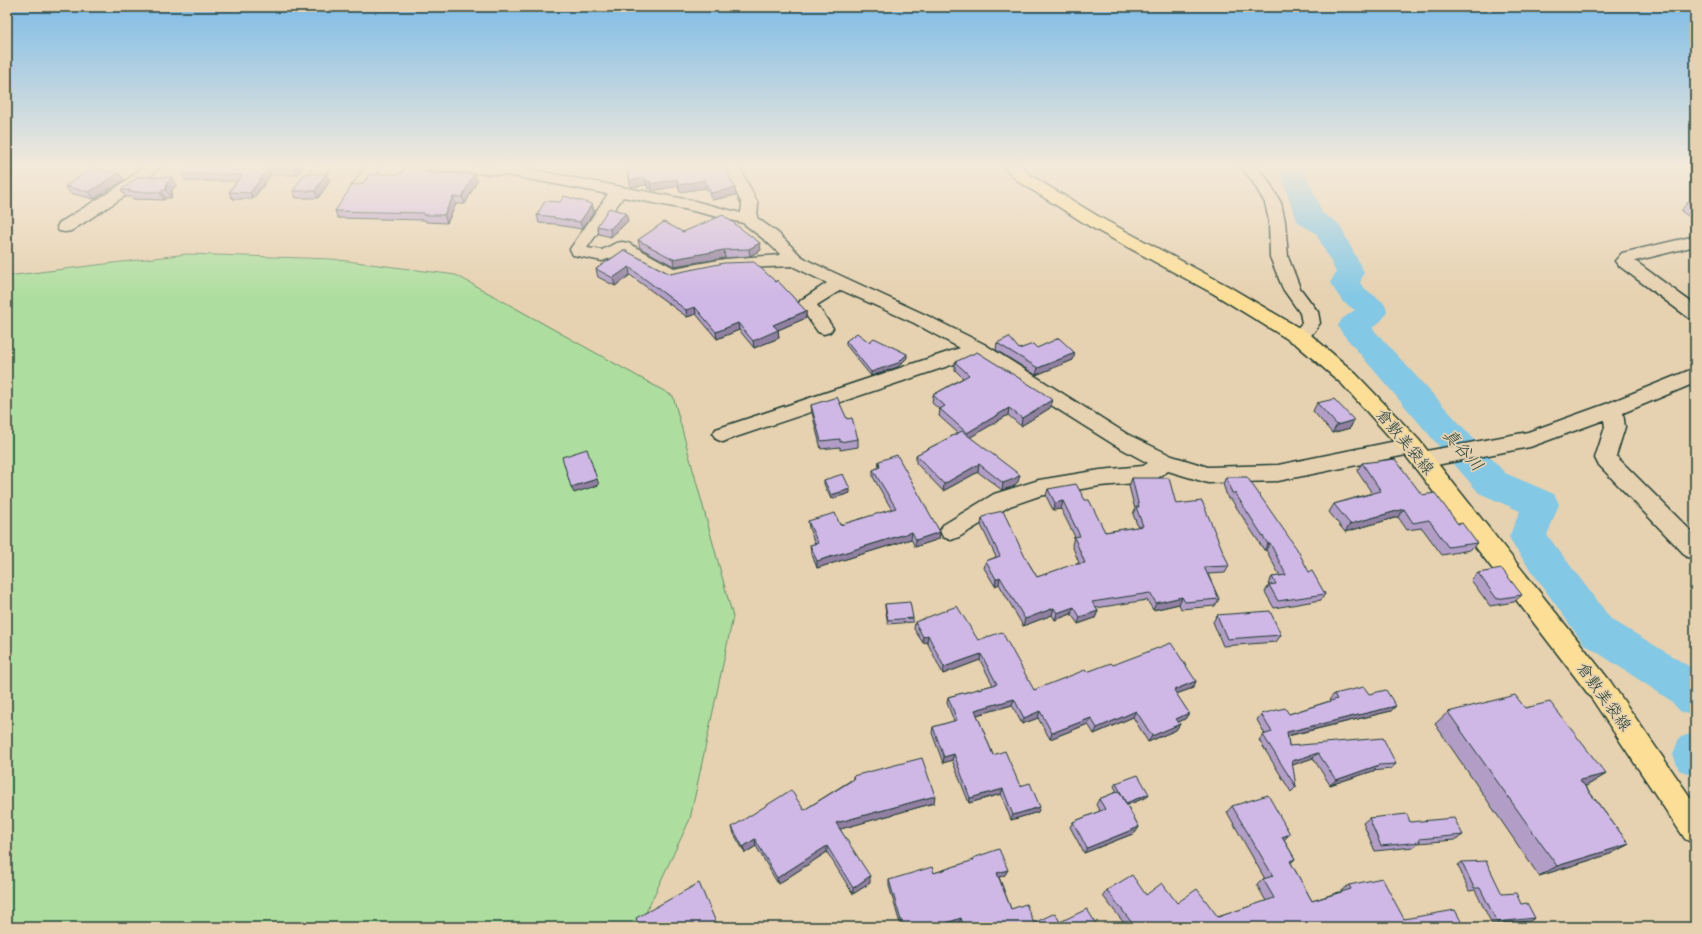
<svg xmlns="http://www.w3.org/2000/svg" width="1702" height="934" viewBox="0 0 1702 934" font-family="Caveat,'Klee One',sans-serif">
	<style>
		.green { fill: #adde9f; stroke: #668e6a }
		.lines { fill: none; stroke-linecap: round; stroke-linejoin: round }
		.river { fill: #83c8e5; fill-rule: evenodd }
		.minor-casing { stroke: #1f3d34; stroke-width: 3 }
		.major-casing { stroke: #1f3d34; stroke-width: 3 }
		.minor { fill: #e6d1b0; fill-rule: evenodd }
		.major { fill: #fcde96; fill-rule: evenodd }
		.wall { fill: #b29dc6; stroke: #1f3d34 }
		.shaded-wall { fill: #9180a1; stroke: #1f3d34 }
		.building { fill: #cfb7e6; stroke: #1f3d34 }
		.labels { text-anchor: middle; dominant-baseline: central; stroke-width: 3.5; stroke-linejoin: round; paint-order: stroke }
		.street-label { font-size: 16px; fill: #1f3d34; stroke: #e6d1b0 }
		.water-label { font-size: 17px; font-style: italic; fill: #24443d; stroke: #e6d1b0 }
	</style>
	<rect width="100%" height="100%" fill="#e6d1b0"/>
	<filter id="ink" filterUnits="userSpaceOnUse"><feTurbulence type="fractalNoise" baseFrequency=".025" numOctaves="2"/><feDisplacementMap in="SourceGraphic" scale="8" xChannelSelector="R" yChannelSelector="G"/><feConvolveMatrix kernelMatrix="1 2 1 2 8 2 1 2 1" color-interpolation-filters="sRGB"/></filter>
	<g filter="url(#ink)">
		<path class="green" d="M1671 166H1695V180Z
			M187 254 332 259 456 275 673 396 733 617 690 819 639 927H7V276Z"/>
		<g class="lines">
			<path class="river" d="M1277 166H1303L1322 213 1337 222 1341 228 1364 272 1360 283C1372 300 1406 304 1372 328L1505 473 1554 494 1559 504 1547 535 1611 619 1695 670V717L1680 711 1670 700 1583 643 1515 548 1509 537 1520 511 1479 493 1342 333 1338 326 1342 319 1355 310 1343 302 1330 283 1336 272 1316 233 1300 224 1296 218Z
				M1695 732V776L1679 770 1673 755 1679 738Z"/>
			<defs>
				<path id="minor" d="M145 166H162L128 194 71 231 65 232 59 231 57 227 59 223 116 188Z
					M315 166H330C325 175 321 182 310 179L307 176Z
					M366 166H382L366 189 360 191 354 189 352 186Z
					M435 166H512L690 200 741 213 742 204 723 166H739L758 204 757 218 778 233 801 256 811 262 926 315 984 344 1127 434 1172 456 1208 467 1278 465 1411 438 1418 441 1421 446 1418 451 1411 454 1278 481 1208 483 1168 471 1155 480 1148 482 1100 486 1039 496 1010 506 959 537 951 540 943 537 940 531 943 525 994 494 1039 480 1100 470 1143 466 1148 463 1113 444 975 357 730 439 723 442 716 439 713 434 716 429 960 348 914 323 841 290 817 305 833 328 830 332 824 334 818 332 798 304 801 300 827 283 792 266 725 269 672 280 666 278 622 254 602 261 573 255 570 249 608 194 507 175 442 171 437 169ZM623 197 689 210 743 223 766 241 781 255 725 259 674 268 628 243 622 242 616 243 602 250 587 248Z
					M1240 166H1256L1268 180 1281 203 1285 221 1288 257 1300 288 1318 312 1320 323C1313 334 1306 345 1291 341L1289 337 1302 323 1300 313 1283 289 1270 257 1269 221 1265 203 1253 182Z
					M1695 236V246L1635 261 1695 305V320L1689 318 1618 265 1615 261 1622 253Z
					M1695 368V383L1623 413 1625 427 1616 456 1695 535V559L1687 557 1598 464 1595 458 1605 427 1604 420 1530 447 1421 468 1414 466 1411 460 1414 454 1421 452 1528 432 1606 404Z"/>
				<path id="major" d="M1003 166H1021L1030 175 1101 218 1228 286 1311 335 1356 374 1419 440 1610 681 1695 804V844L1685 839 1592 699 1403 452 1342 384 1297 345 1214 294 1089 226 1018 181Z"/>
			</defs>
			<use href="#minor" class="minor-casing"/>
			<use href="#major" class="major-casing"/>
			<use href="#minor" class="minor"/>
			<use href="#major" class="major"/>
		</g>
		<path class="wall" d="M303 166 297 175H271L253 199H233L229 192 237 181H186L182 174Z
			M405 166H429L431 170 429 173 477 181 465 204H456L447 223 426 222 425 220 338 218 335 211 357 185 401 174Z
			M625 166H724L735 188 736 195 712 200 706 188 680 192 678 186 652 191 651 188 648 189 647 185 631 187Z
			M119 173 124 180 94 199 70 193 65 186Z
			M330 181 318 198H296L293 191Z
			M177 185 172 190 171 198H166L164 200 133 199 132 197H126L121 190Z
			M1687 203H1695V221L1681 211Z
			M592 204 594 212 582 229 557 225 556 224 539 223 537 215Z
			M628 221 611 237 599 234 597 226Z
			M683 232 761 250 750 256 725 258 674 266 640 248 638 240Z
			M624 250 670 274 806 311V318L778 330 779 338 754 348 739 330 717 339 696 314 687 317 630 275 615 286 598 277 596 269Z
			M846 341 869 342 907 358 898 367 871 376 846 345Z
			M997 343 1019 349 1037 348 1073 360 1036 375 996 350Z
			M955 362 1050 408 1021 426 1008 415 970 437 1018 482 1013 487 1002 490 978 472 943 491 916 463V455L958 433 939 416 940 410 932 403 933 395 963 378 955 370Z
			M1317 403 1354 420 1350 428 1332 433 1313 411Z
			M811 405 847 419 858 439V447L840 450V447L821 449 812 413Z
			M879 461 940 532 939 539 915 547 911 539 817 568 811 552 810 545 815 544 809 528 808 521 840 525 892 510 873 477V470L878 468Z
			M1362 463 1422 495 1458 524 1477 543 1470 550 1442 555 1422 528 1407 530 1398 517 1345 532 1329 512 1334 504 1372 493 1357 471Z
			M1226 477 1309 572 1325 594 1321 600 1274 608 1265 592 1269 585 1268 584 1272 577 1280 576 1266 550H1264L1231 499H1228L1223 484Z
			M1132 478 1176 504 1229 566 1225 573 1208 574 1219 599 1215 606 1181 609 1179 604 1153 610 1147 600 1096 608 1098 611 1095 618 1078 624 1071 614 1055 620 1052 615 1023 626 999 584 995 586 984 568 986 561 996 557 981 525 982 518 1025 557 1037 577 1079 563 1072 545 1074 537H1075L1061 509 1053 510 1046 496 1048 489 1085 500 1105 532 1138 527 1133 514 1135 509 1129 486Z
			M824 480 850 493 831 499 824 484Z
			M1478 573 1522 595 1514 602 1490 606 1471 580Z
			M885 604 913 618V622L888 624 885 607Z
			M1217 615 1281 635 1276 642 1223 646 1213 622Z
			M915 622 978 640 1034 690 1087 672 1113 665 1196 681 1193 688 1176 694 1189 713 1185 719 1178 722 1180 724 1176 730 1148 742 1133 717 1094 734 1088 724 1050 739 1038 718 1022 724 1012 705 977 715 993 755 1020 786 1038 812 1011 820 1001 794 969 803 952 760 943 763 932 733 933 727 954 721 947 703 948 697 993 685 980 660 943 674 927 642 923 643 914 629Z
			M1334 694H1369L1391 711 1288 736 1289 746 1396 764 1390 769 1373 771 1330 785 1313 758 1292 765 1296 787 1291 792 1259 740 1263 735 1265 734 1257 720 1261 714H1289L1330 701 1329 700Z
			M1525 708 1606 774 1588 785 1585 786 1629 844 1610 854 1539 876 1435 724 1448 712Z
			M853 776 934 803 840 829 870 883 853 894 827 852 778 884 756 846 745 853 734 834 732 827 804 810 853 779Z
			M1116 783 1147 797 1127 805 1139 827 1135 833 1084 853 1070 827 1073 822 1100 811 1096 805 1099 799 1117 792 1114 786Z
			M1232 806 1284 840 1295 859 1291 863 1312 901 1342 891V890L1349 885 1404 919 1464 927H1127L1103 896 1107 890 1146 895 1177 903 1218 917 1266 901 1257 885 1263 879H1265L1227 812Z
			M1369 818 1410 822 1463 835 1455 840 1418 843 1413 847 1375 851 1363 823Z
			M973 858 1005 875 999 877 1011 909 1034 923 1060 922 1098 927H961L959 923 947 927H901L889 886V880L934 873 972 861Z
			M1462 862 1502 894 1535 918 1530 921 1492 924 1475 890 1469 891 1458 865Z"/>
		<path class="shaded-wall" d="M296 166H303L297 175 294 169Z
			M426 166H429L431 170 429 174 423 172Z
			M268 169 271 175 253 199 250 193Z
			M119 173 124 180 94 199 89 192Z
			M326 174 330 181 318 198 315 191Z
			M474 174 477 181 465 204 462 197Z
			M172 177 177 185 172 190 171 198 166 190 167 183Z
			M645 178 647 185 631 187 630 180Z
			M677 179 678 186 652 191 651 184Z
			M705 180 706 188 680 192 679 185Z
			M646 181H650L651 188 648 189Z
			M735 188 736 195 712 200 711 193Z
			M161 190 166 198 164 200 159 192Z
			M453 197 456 204 447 223 444 215Z
			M592 204 594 212 582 229 580 222Z
			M626 213 628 221 611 237 610 229Z
			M760 243 761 250 750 256 749 249Z
			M724 250 725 258 674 266 673 259Z
			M629 267 630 275 615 286 613 278Z
			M695 307 696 314 687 317 686 310Z
			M806 311V318L778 330 779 338 754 348 753 341 773 325Z
			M738 323 739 330 717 339 716 332Z
			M1075 353 1073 360 1036 375 1038 368Z
			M907 354V358L898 367 871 376V372Z
			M1052 400 1050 408 1021 426 1022 418Z
			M1009 408 1008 415 966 440 967 433Z
			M1354 420 1350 428 1332 433 1337 425Z
			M979 464 978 472 943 491 944 484Z
			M1020 475 1018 482 1013 487 1002 490 1003 483Z
			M597 479 599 485 574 493 571 487Z
			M850 489V493L831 499V495Z
			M1063 501 1061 509 1053 510 1055 503Z
			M1404 509 1398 517 1345 532 1350 524Z
			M912 532 911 539 817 568V561Z
			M940 532 939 539 915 547 916 540Z
			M1270 543 1266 550H1264L1268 544Z
			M1000 577 999 584 995 586 996 579Z
			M1182 597 1179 604 1153 610 1156 603Z
			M1074 607 1071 614 1055 620 1057 613Z
			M1054 608 1052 615 1023 626 1025 619Z
			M1098 611 1095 618 1078 624 1080 617Z
			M928 635 927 642 923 643V637Z
			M981 654 980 660 943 674 944 667Z
			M1196 681 1193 688 1170 696 1174 690Z
			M1014 699 1012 705 973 716 975 710Z
			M1396 706 1391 711 1282 737 1287 732Z
			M1040 711 1038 718 1022 724 1024 718Z
			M1136 711 1133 717 1094 734 1097 728Z
			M1189 713 1185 719 1172 725 1176 719Z
			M1091 718 1088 724 1050 739 1052 733Z
			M1180 724 1176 730 1148 742 1152 736Z
			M1318 753 1313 758 1287 767 1292 761Z
			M954 754 952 760 943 763 944 757Z
			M1379 765 1373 771 1330 785 1336 780Z
			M1606 774 1588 785 1563 792 1580 780Z
			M1003 789 1001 794 969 803 970 798Z
			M1149 794 1147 797 1125 806 1126 803Z
			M935 796 934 803 837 830 836 823Z
			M1040 807 1038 812 1011 820 1013 815Z
			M1139 827 1135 833 1084 853 1087 848Z
			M1290 834 1284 840 1282 837Z
			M755 839 756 846 745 853 743 847Z
			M1629 844 1610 854 1539 876 1557 866Z
			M827 846V852L778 884 777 878Z
			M1295 859 1289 865 1290 861Z
			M1008 870 1005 875 995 879 997 873Z
			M870 876V883L853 894V888Z
			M961 918 959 923 947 927H934Z"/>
		<path class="building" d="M189 166H296L294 169H268L250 193 229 192 242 175 182 174Z
			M405 166H426L423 172H428L427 173 474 174 462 197H453L444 215H423L424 213 335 211 353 184 357 185 363 183 370 174H401Z
			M626 166H724L735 188 711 193 705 180 679 185 677 179 651 184 650 181H646L645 178 630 180Z
			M92 168 119 173 89 192 65 186Z
			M304 174H326L315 191H293Z
			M138 177H172L167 183 166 190H161L159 192H128L130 190H121Z
			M564 196 592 204 580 222 554 218 555 217 537 215 545 201 560 202Z
			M1687 203H1695V209Z
			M609 208 626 213 610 229 597 226Z
			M723 215 760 243 749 249 724 250 673 259 638 240 664 222 683 232Z
			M624 250 670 274 724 263 754 262 776 282 777 280 806 311 773 325 778 330 753 341 738 323 716 332 695 307 686 310 629 267 613 278 596 269Z
			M857 333 869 342 874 338 907 354 898 363 871 372 846 341Z
			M1009 337 1019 349 1033 344 1037 348 1059 338 1075 353 1038 368 997 343Z
			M977 352 1043 393 1052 400 1022 418 1009 408 967 433 940 409 945 406 933 395 969 375 955 362Z
			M837 397 847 419 852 418 858 439 840 442V439L821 441 811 405Z
			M1334 399 1354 420 1337 425 1317 403Z
			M962 431 1020 475 1014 479 1003 483 979 464 944 484 916 455Z
			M587 449 597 479 571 487 562 457Z
			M897 455 940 532 916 540 912 532 817 561 810 545 818 543 808 521 835 513 840 525 896 508 873 470 880 467 879 461Z
			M1395 459 1422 495 1435 493 1458 524 1462 523 1477 543 1448 547 1429 520 1413 523 1404 509 1350 524 1334 504 1381 491 1362 463Z
			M843 474 850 489 831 495 824 480Z
			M1226 477H1247L1297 549 1309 572 1312 571 1325 594 1278 601 1269 585 1276 584 1272 577 1286 575 1270 543 1268 544 1235 493H1232Z
			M1132 478H1169L1176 504 1202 501 1229 566 1204 567 1219 599 1185 602 1182 597 1156 603 1150 593 1092 602 1098 611 1080 617 1074 607 1057 613 1054 608 1025 619 1000 577 996 579 986 561 1000 556 982 518 989 514 1003 511 1025 557 1037 577 1071 565 1085 563 1074 537 1080 536 1063 501 1055 503 1048 489 1076 484 1085 500H1089L1105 532 1143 526 1136 507H1139Z
			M1502 569 1522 595 1497 599 1478 573Z
			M910 602 913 618 888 620 885 604Z
			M957 606 978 640 1002 632 1034 690 1085 670 1087 672 1111 663 1113 665 1171 643 1196 681 1174 690 1189 713 1176 719 1180 724 1152 736 1136 711 1097 728 1091 718 1052 733 1040 711 1024 718 1014 699 975 710 993 755 1005 751 1020 786 1030 783 1040 807 1013 815 1003 789 970 798 954 754 944 757 933 727 957 720 948 697 997 684 981 654 944 667 928 635 923 637 915 622Z
			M1270 611 1281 635 1227 639 1217 615Z
			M1364 687 1369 694 1386 690 1396 706 1287 732 1289 746 1383 738 1396 764 1379 765 1336 780 1318 753 1292 761 1296 787 1263 735 1272 732 1261 714 1285 708 1289 714 1337 699 1334 694Z
			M1515 695 1525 708 1550 702 1606 774 1580 780 1629 844 1557 866 1448 712Z
			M922 758 935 796 836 823 870 876 853 888 827 846 777 878 755 839 743 847 732 827 791 790 804 810 854 779 853 776Z
			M1138 775 1149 794 1126 803 1116 783Z
			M1119 791 1139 827 1087 848 1073 822 1105 809 1099 799Z
			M1268 795 1290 834 1282 837 1295 859 1290 861 1312 901 1351 889 1349 885 1382 878 1404 919 1455 910 1464 927H1254L1252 923 1246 927H1135L1107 890 1132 875 1146 895 1162 883 1177 903 1197 889 1218 917 1274 898 1263 879 1273 876 1232 806Z
			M1407 814 1410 822 1454 818 1463 835 1419 839 1420 842 1381 846 1369 818Z
			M999 849 1008 870 997 873 1011 909 1026 904 1034 923 1055 913 1060 922 1087 909 1098 927H964L961 918 934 927H903L889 880 932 867 934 873 974 860 973 858Z
			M1486 861 1502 894 1516 893 1521 904 1527 903 1535 918 1497 922 1480 888H1474L1462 862Z
			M699 883 718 927H639L636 918Z"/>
	</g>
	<linearGradient id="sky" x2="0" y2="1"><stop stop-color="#7fbce7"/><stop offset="0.56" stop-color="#f4eadb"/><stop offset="1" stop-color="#f4eadb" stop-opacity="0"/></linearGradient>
	<rect width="1702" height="297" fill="url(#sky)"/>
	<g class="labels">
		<g class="street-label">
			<text transform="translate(1405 442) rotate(50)">倉敷美袋線</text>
			<text transform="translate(1604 697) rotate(54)">倉敷美袋線</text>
		</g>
		<g class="water-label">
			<text transform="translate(1463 450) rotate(48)">真谷川</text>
		</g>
	</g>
	<rect width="1702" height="934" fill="none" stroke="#e6d1b0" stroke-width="24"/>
	<rect x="12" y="12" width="1678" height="910" fill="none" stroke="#1f3d34" stroke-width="1.5" filter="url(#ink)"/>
</svg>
